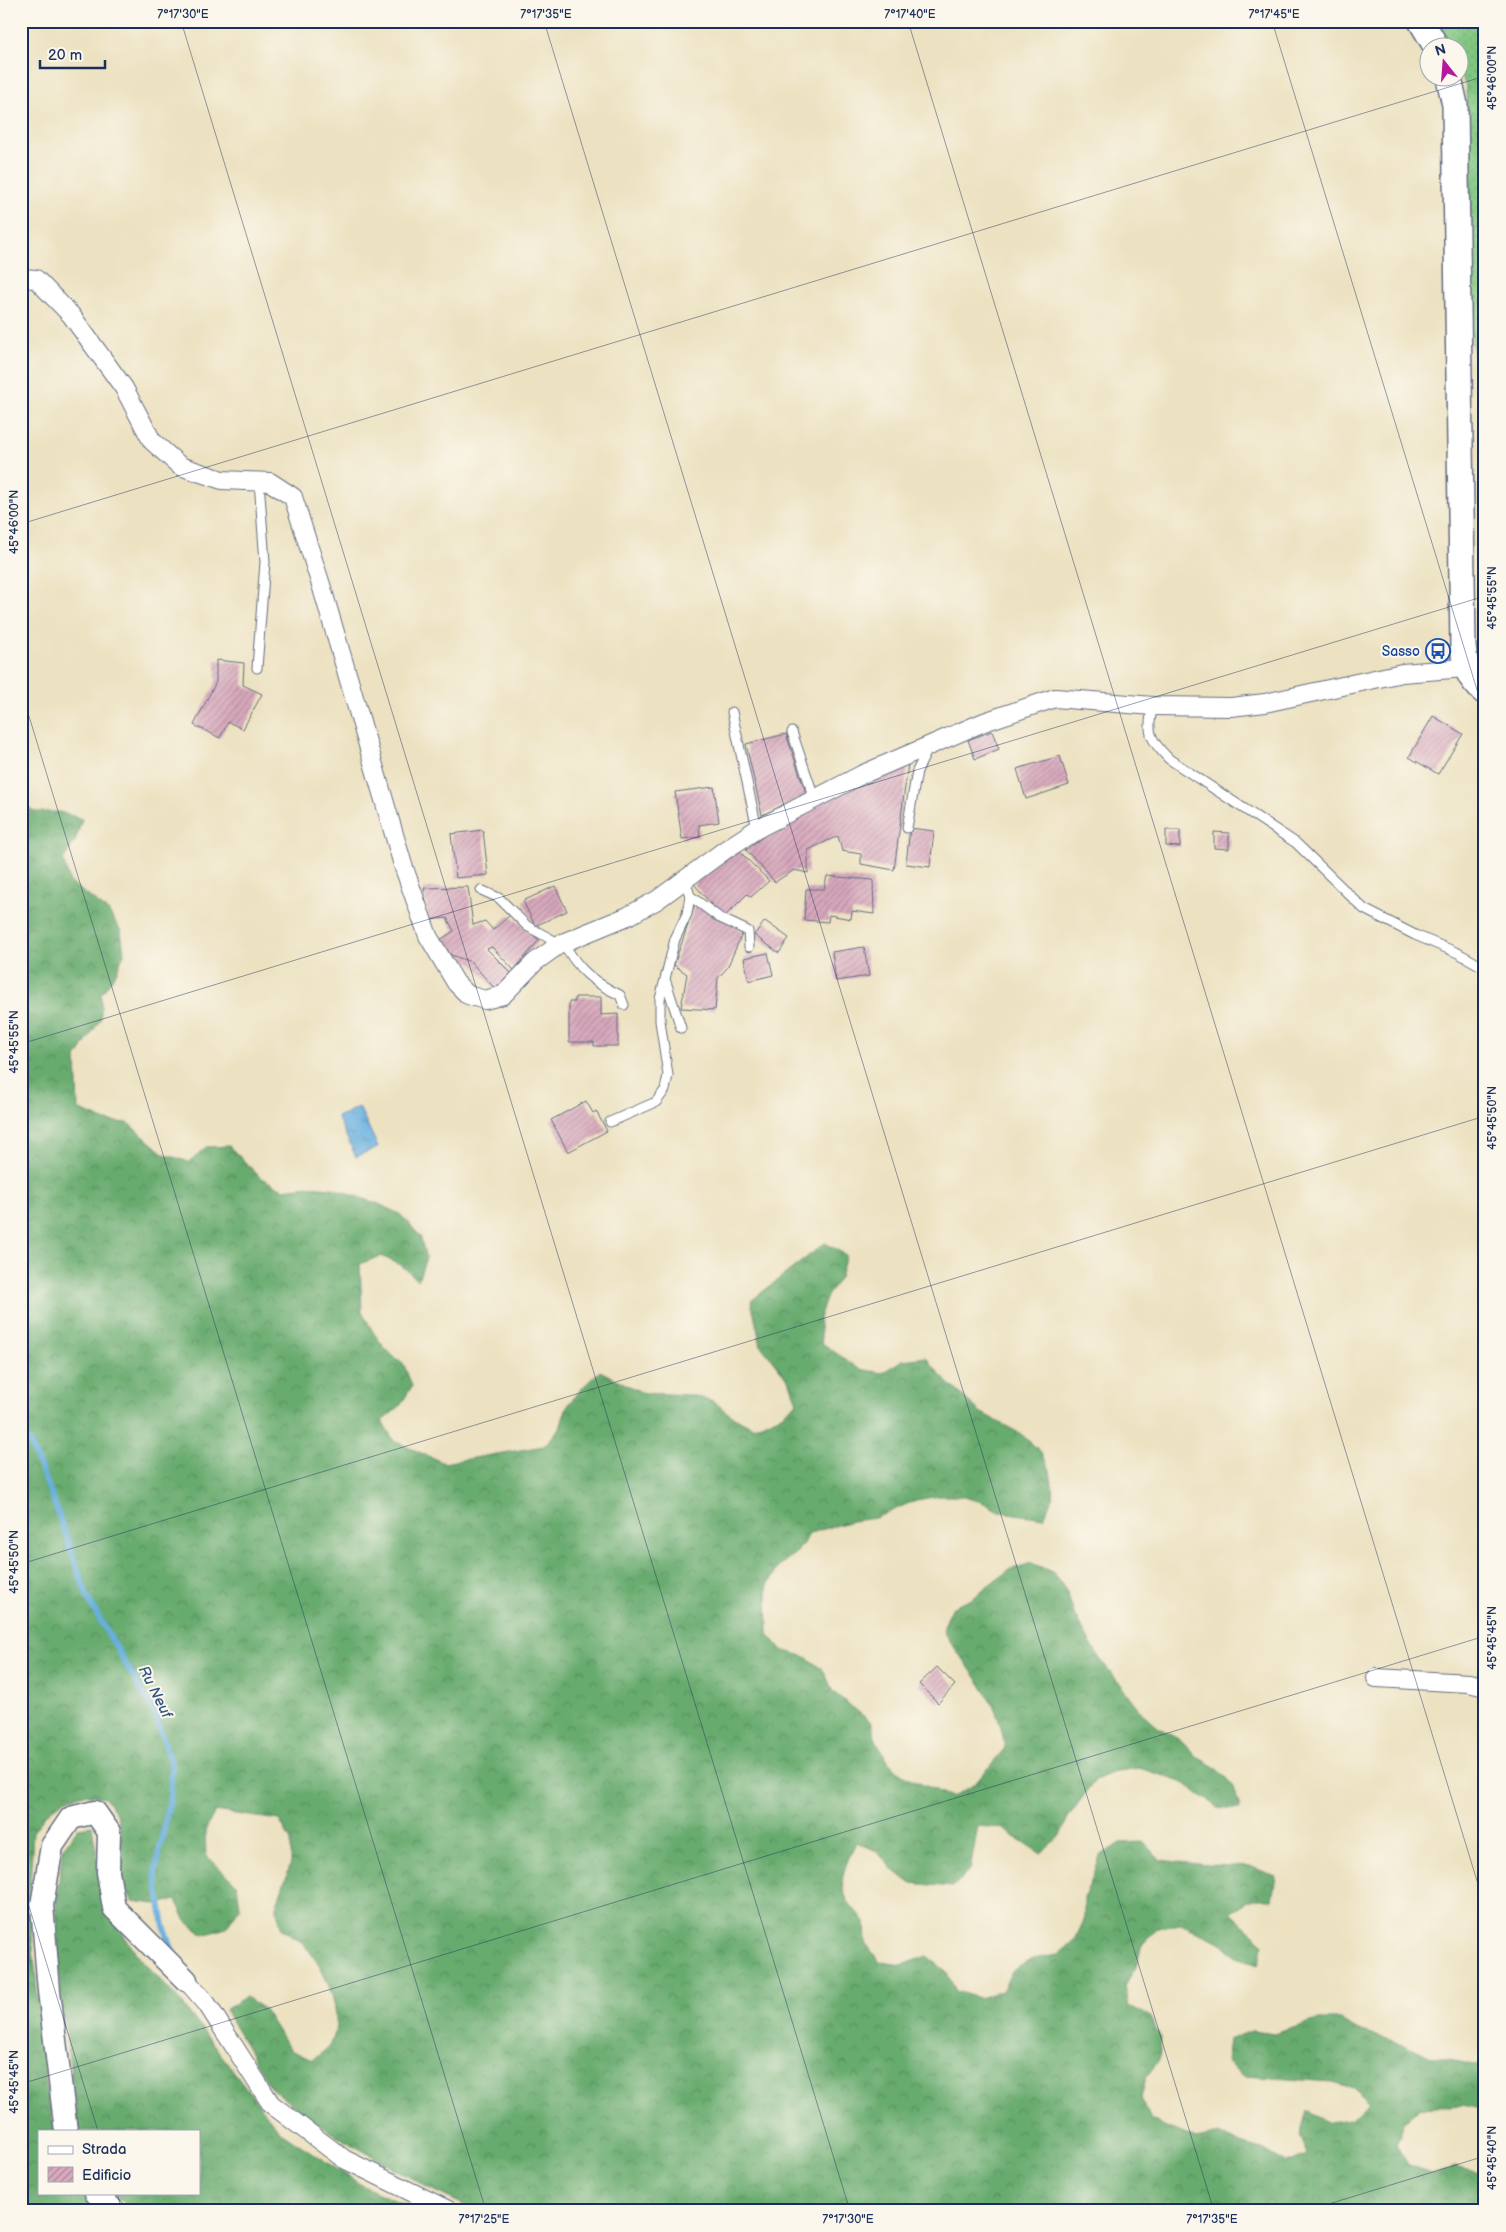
<svg xmlns="http://www.w3.org/2000/svg" width="1506" height="2232" viewBox="0 0 1506 2232" font-family="'Balsamiq Sans',sans-serif">
	<style>
		.grass { fill: url(#grass-dots); stroke: #4e7a6f }
		.forest { fill: url(#forest-crowns); stroke: #426d66 }
		.water { fill: url(#water-ripples); stroke: #426f9e }
		.lines { fill: none; stroke-linecap: round; stroke-linejoin: round }
		.stream { stroke: #68afdf; stroke-width: 6 }
		.building { fill: url(#building-hatch) }
		.service-casing { stroke: #646d80; stroke-width: 11 }
		.minor-casing { stroke: #646d80; stroke-width: 20 }
		.tertiary-casing { stroke: #646d80; stroke-width: 25 }
		.secondary-casing { stroke: #646d80; stroke-width: 28 }
		.service { stroke: #fff; stroke-width: 9 }
		.minor { stroke: #fff; stroke-width: 18 }
		.tertiary { stroke: #fff; stroke-width: 22 }
		.secondary { stroke: #fff; stroke-width: 25 }
		.ticks { fill: none; stroke: #1b2f5e; stroke-width: 1; stroke-opacity: 0.45 }
		.labels { text-anchor: middle; dominant-baseline: central; stroke-width: 4; stroke-linejoin: round; paint-order: stroke }
		.transit-label { font-size: 14px; fill: #164399; stroke: #fbf7ec; text-anchor: end }
		.water-label { font-size: 15px; font-style: italic; fill: #325585; stroke: #fbf7ec }
		.neatline { fill: none; stroke: #1b2f5e; stroke-width: 2 }
		.ticks-label { font-size: 12px; text-anchor: middle; fill: #1b2f5e }
	</style>
	<defs>
		<pattern id="grass-dots" width="8" height="8" patternUnits="userSpaceOnUse" patternTransform="scale(1.25)"><rect width="8" height="8" fill="#81c680"/><path d="M2 2h.1M6 6h.1" fill="none" stroke="#69a16c" stroke-width="1.8" stroke-linecap="round"/></pattern>
		<pattern id="forest-crowns" width="20" height="18" patternUnits="userSpaceOnUse" patternTransform="scale(1.25)"><rect width="20" height="18" fill="#68ab6e"/><path d="M2 6a3 3 0 1 1 6 0M12 15a3 3 0 1 1 6 0" fill="none" stroke="#558c5e"/></pattern>
		<pattern id="water-ripples" width="26" height="14" patternUnits="userSpaceOnUse" patternTransform="scale(1.25)"><rect width="26" height="14" fill="#68afdf"/><path d="M2 4q2-2 4 0t4 0M15 11q2-2 4 0t4 0" fill="none" stroke="#558fb8"/></pattern>
		<pattern id="building-hatch" width="6" height="6" patternUnits="userSpaceOnUse" patternTransform="scale(1.25)"><rect width="6" height="6" fill="#d8a8bc"/><path d="M-1 1l2-2M0 6l6-6M5 7l2-2" fill="none" stroke="#ae899c"/></pattern>
	</defs>
	<rect width="100%" height="100%" fill="#fbf7ec"/>
	<filter id="ink" filterUnits="userSpaceOnUse"><feTurbulence type="fractalNoise" baseFrequency=".02" numOctaves="2"/><feDisplacementMap in="SourceGraphic" scale="10" xChannelSelector="R" yChannelSelector="G"/><feConvolveMatrix kernelMatrix="1 2 1 2 8 2 1 2 1" color-interpolation-filters="sRGB"/></filter>
	<filter id="wash" filterUnits="userSpaceOnUse"><feTurbulence type="fractalNoise" baseFrequency=".0096" numOctaves="4" result="noise"/><feDisplacementMap in="SourceGraphic" scale="20" xChannelSelector="R" yChannelSelector="G"/><feGaussianBlur stdDeviation="1.12" result="paint"/><feColorMatrix in="noise" values="0 0 0 0 0 0 0 0 0 0 0 0 0 0 0 0 0 1.4 0 .05"/><feComposite in="paint" operator="in"/></filter>
	<g filter="url(#wash)">
		<rect width="100%" height="100%" fill="#ece1c0"/>
		<path class="grass" d="M1435 21H1485V455L1469 311 1470 176 1466 86 1459 69 1458 48 1449 47Z"/>
		<path class="forest" d="M21 803 36 812H60L82 819 75 841 63 860 70 882 108 911 121 931 124 954 115 975 101 994V1018L76 1058 78 1109 106 1121 128 1123 164 1154 189 1162 206 1147 229 1146 261 1178 283 1189 309 1186 332 1188 379 1204 401 1215 420 1236 426 1258 418 1280 401 1265 381 1256 360 1264 362 1311 373 1332 387 1351 404 1365 412 1386 400 1406 382 1421 394 1441 444 1463 544 1446 560 1428 567 1406 584 1386 600 1371 643 1393 690 1395 713 1401 732 1416 753 1427 777 1418 797 1403 790 1382 761 1346 751 1301 825 1243 846 1255 840 1277 827 1296 819 1318 822 1343 859 1369 883 1373 903 1360 926 1357 940 1375 980 1412 1021 1434 1039 1450 1050 1470 1053 1496 1044 1518 1001 1512 982 1502 960 1496H939L916 1500 875 1518 852 1521 810 1533 797 1552 779 1566 767 1587 768 1634 782 1650 806 1657 824 1671 833 1692 870 1721 877 1743 889 1763 907 1778 952 1797 974 1785 1005 1748C998 1694 969 1673 943 1630L951 1608 972 1599 1011 1569 1032 1563 1054 1573 1067 1592 1074 1614 1098 1656 1142 1713 1159 1728 1181 1740 1197 1757 1218 1769 1234 1787 1240 1809 1217 1807 1181 1781 1139 1768 1117 1771 1095 1780 1069 1816 1059 1837 1040 1853 1001 1828 978 1826 970 1870 953 1887 910 1883 891 1868 877 1851 856 1842C839 1879 834 1890 865 1921L866 1943 879 1962 903 1965 927 1956 945 1970 956 1991 979 1998 1002 1991 1012 1971 1033 1959 1058 1955 1075 1940 1084 1920V1897L1093 1877 1100 1856 1120 1843 1143 1842 1160 1860 1207 1865 1252 1867 1276 1876 1272 1900H1249L1230 1913 1264 1943 1258 1964 1237 1957 1221 1942 1180 1925 1157 1928 1142 1945 1136 1967 1124 1986 1128 2005 1149 2016 1161 2038 1159 2060 1146 2077 1141 2098 1151 2120 1196 2139 1220 2134 1241 2144 1266 2151 1286 2163 1307 2155 1300 2134 1307 2111 1327 2122 1351 2119 1369 2102 1353 2088 1332 2082 1244 2076 1226 2062 1229 2040 1251 2031 1274 2034 1318 2020H1341L1362 2032 1407 2045 1429 2056 1485 2067V2110L1462 2105 1420 2108 1404 2124 1396 2145 1409 2166 1432 2174 1455 2167 1485 2174V2211H477L432 2190 330 2132 271 2088 225 2010 245 1997 264 2009 290 2050 312 2060C317 2056 326 2051 330 2045 348 2017 323 1962 301 1942 296 1937 288 1933 282 1929L276 1907 291 1863V1841L279 1820 215 1811 205 1831 206 1855 237 1885 240 1908 226 1928 203 1935 186 1921 176 1900 155 1904 132 1901 121 1881 116 1858 121 1837 117 1814 105 1797 84 1794 64 1800 46 1814 33 1832 29 1906 47 2094 55 2131H39V2193H82L94 2211H21Z
			M92 1826 106 1909 138 1956 182 2003 279 2131 363 2186 419 2211H133L113 2193H199V2131H78L60 1985 56 1904 63 1848 78 1828Z"/>
		<path class="water" d="M359 1107 378 1147 356 1157 337 1117Z"/>
		<g class="lines">
			<path class="stream" d="M21 1432 29 1441 51 1493 88 1599 155 1714 172 1766 170 1798 155 1872 164 1926 175 1957"/>
		</g>
		<g id="blocks">
			<path class="building" d="M216 660 244 663 243 685 262 694 243 729 228 722 220 738 194 725 216 682Z
				M1433 716 1463 734 1438 774 1409 757Z
				M992 731 999 749 975 759 968 740Z
				M786 734 807 796 762 815 746 744Z
				M1060 756 1069 785 1026 799 1017 769Z
				M908 764 894 870 861 864V854L842 851 838 836 808 850V873L794 870 775 882 746 850 776 826 814 805Z
				M714 787 719 822 699 825 700 837 682 839 675 792Z
				M910 828 934 831 930 867 906 864Z
				M483 830 488 875 456 878 451 834Z
				M1166 830H1180V847L1166 846Z
				M1214 832 1229 833V849L1214 848Z
				M735 847 769 881 751 897 747 894 723 918 694 884Z
				M827 876 873 880 874 914 852 911 851 919 829 915 828 922 804 920 806 889H824Z
				M555 886 567 911 535 926 523 901Z
				M468 887 473 925 485 921 493 930 510 915 539 940 514 970 492 947 487 949 512 974 495 989 471 962 451 955 440 940 454 931 447 918 428 920 424 888Z
				M696 902 743 932 727 968 718 978 715 1010 681 1008 687 974 674 965Z
				M765 921 789 938 779 953 754 935Z
				M864 947 869 976 836 981 832 952Z
				M768 953 773 975 749 981 744 958Z
				M575 997H601V1015L618 1014V1046H594V1042H569V1002H575Z
				M586 1101 593 1113 596 1111 607 1131 568 1152 551 1120Z
				M937 1667 955 1685 938 1703 919 1684Z"/>
		</g>
	</g>
	<g filter="url(#ink)">
		<use href="#blocks" fill-opacity="0" stroke="#646d80" stroke-width="1"/>
		<g class="lines">
			<defs>
				<path id="service" d="M257 668 265 562 259 481
					M1153 706C1146 732 1150 740 1169 759L1296 843 1364 909 1415 935 1458 953 1485 968
					M732 712 757 829
					M792 732 814 797
					M907 828 917 771 929 747
					M481 890 499 898 527 926 560 944
					M690 896 720 918 748 931 749 947
					M563 942C577 968 592 982 620 995L624 1005
					M665 979 681 1028
					M610 1122 656 1102 665 1090 668 1075 660 1021V999L675 939 687 914 690 896 685 879"/>
				<path id="minor" d="M21 278 36 279 71 315 124 388 152 441 180 466 222 480 270 482 293 497 322 588 403 865 428 936 456 983 468 995 485 1000 503 995 535 962 560 944 628 916 657 900 725 850 757 829 861 775 984 722 1055 698 1153 706 1231 707 1265 703 1402 673 1465 668
					M1376 1678 1469 1683 1485 1687
					M186 1980 207 2004 271 2104 344 2159 450 2211"/>
				<path id="tertiary" d="M66 2131 49 1991 42 1905 52 1846 71 1818 95 1812 109 1832 108 1872 114 1908 186 1980
					M96 2193 114 2211"/>
				<path id="secondary" d="M1421 21 1437 48
					M1449 78 1455 105 1463 646C1465 666 1468 678 1485 692"/>
			</defs>
			<use href="#service" class="service-casing"/>
			<use href="#minor" class="minor-casing"/>
			<use href="#tertiary" class="tertiary-casing"/>
			<use href="#secondary" class="secondary-casing"/>
			<use href="#service" class="service"/>
			<use href="#minor" class="minor"/>
			<use href="#tertiary" class="tertiary"/>
			<use href="#secondary" class="secondary"/>
		</g>
	</g>
	<path class="ticks" d="M181 21 850 2211M544 21 1214 2211M908 21 1485 1907M1272 21 1485 716M21 524 1485 76M21 690 486 2211M21 1044 1485 596M21 1564 1485 1116M21 1880 98 2131M21 2084 1485 1636M117 2193 122 2211M1306 2211 1485 2156"/>
	<defs>
		<symbol id="bus-ring" viewBox="-11 -11 22 22"><circle r="9.5" fill="#fbf7ec" stroke="#1a4fb4" stroke-width="1.5"/><path d="M-5-6H5V4H4V6H2V4H-2V6H-4V4H-5ZM-3.5-4V0h7V-4ZM-3.5 1.2v1.5H-2V1.2ZM2 1.2v1.5H3.5V1.2Z" fill="#1a4fb4"/></symbol>
	</defs>
	<g fill-rule="evenodd">
		<use href="#bus-ring" x="1424" y="637" width="28" height="28"/>
	</g>
	<g class="labels">
		<g class="transit-label">
			<text x="1420" y="651">Sasso</text>
		</g>
		<g class="water-label">
			<text transform="translate(155 1692) rotate(63)">Ru Neuf</text>
		</g>
	</g>
	<rect width="1506" height="2232" fill="none" stroke="#fbf7ec" stroke-width="55"/>
	<rect x="38" y="2130" width="162" height="65" fill="#fbf7ec" stroke="#a1a7b3"/>
	<rect x="48" y="2146" width="25" height="8" fill="#ffffff" stroke="#a1a7b3"/>
	<text x="82" y="2154" font-size="15" fill="#1b2f5e">Strada</text>
	<rect x="48" y="2167" width="25" height="15" fill="url(#building-hatch)" stroke="#a1a7b3"/>
	<text x="82" y="2180" font-size="15" fill="#1b2f5e">Edificio</text>
	<g transform="translate(1444 62) rotate(343)"><circle r="24" fill="#fbf7ec" stroke="#a1a7b3"/>
	<path d="M0-4L9 19L0 12L-9 19Z" fill="#b5179e"/>
	<text y="-8" font-size="14" font-weight="bold" text-anchor="middle" fill="#1b2f5e">N</text>
	</g>
	<path d="M40 60v8h65v-8" fill="none" stroke="#1b2f5e" stroke-width="2.5"/>
	<text x="48" y="60" font-size="15" fill="#1b2f5e" stroke="#fbf7ec" stroke-width="4" paint-order="stroke">20 m</text>
	<rect x="28" y="28" width="1450" height="2176" class="neatline"/>
	<g class="ticks-label">
		<text x="183" y="18">7°17'30"E</text>
		<text x="546" y="18">7°17'35"E</text>
		<text x="910" y="18">7°17'40"E</text>
		<text x="1274" y="18">7°17'45"E</text>
		<text transform="translate(1492 78) rotate(-90)" y="4">45°46'00"N</text>
		<text transform="translate(14 522) rotate(-90)" y="4">45°46'00"N</text>
		<text transform="translate(1492 598) rotate(-90)" y="4">45°45'55"N</text>
		<text transform="translate(14 1042) rotate(-90)" y="4">45°45'55"N</text>
		<text transform="translate(1492 1118) rotate(-90)" y="4">45°45'50"N</text>
		<text transform="translate(14 1562) rotate(-90)" y="4">45°45'50"N</text>
		<text transform="translate(1492 1638) rotate(-90)" y="4">45°45'45"N</text>
		<text transform="translate(14 2082) rotate(-90)" y="4">45°45'45"N</text>
		<text transform="translate(1492 2158) rotate(-90)" y="4">45°45'40"N</text>
		<text x="484" y="2223">7°17'25"E</text>
		<text x="848" y="2223">7°17'30"E</text>
		<text x="1212" y="2223">7°17'35"E</text>
	</g>
</svg>
